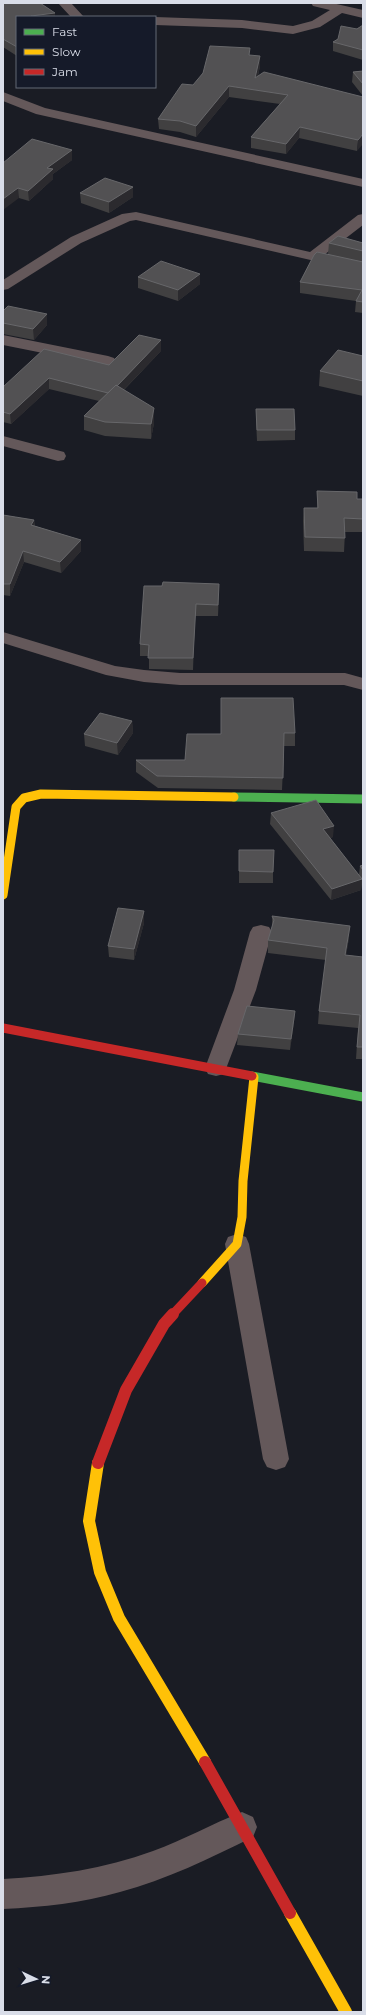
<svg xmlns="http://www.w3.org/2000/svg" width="366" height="2015" viewBox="0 0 366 2015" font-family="Montserrat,sans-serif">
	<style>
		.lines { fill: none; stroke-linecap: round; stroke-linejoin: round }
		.street { fill: #64585a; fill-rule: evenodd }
		.fast { stroke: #4caf50; stroke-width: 9 }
		.slow-far1 { stroke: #ffc107; stroke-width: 9 }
		.slow { stroke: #ffc107; stroke-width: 12 }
		.jam-far1 { stroke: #c62828; stroke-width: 9 }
		.jam { stroke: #c62828; stroke-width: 12 }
		.wall { fill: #414041 }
		.shaded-wall { fill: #2b2a2e }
		.building { fill: #525153; stroke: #67676a }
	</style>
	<rect width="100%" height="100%" fill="#1a1c24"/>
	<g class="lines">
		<path class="street" d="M58 3H71L84 17H71Z
			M311 3H332L363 10V18L342 13 320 27 293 34 242 28 155 25V17L242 20 293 26 312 21 330 10 313 6Z
			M3 92 45 108 363 179V187L36 114 3 101Z
			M136 212 310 252 358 215 363 214V225L324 255 363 264V272L136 220 130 221 81 243 8 289 3 290V280L71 237 122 214Z
			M3 335 108 356 114 358 116 361 114 364 108 366 3 345Z
			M3 436 64 452 66 456 64 460 58 461 3 446Z
			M3 632 115 666 144 670 180 673H345L363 678V690L344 685H180L144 682 106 675 3 643Z
			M261 925 269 927 272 932 256 990 224 1074 216 1076 208 1074 205 1068 234 990 250 932 253 927Z
			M237 1234 246 1237 249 1244 289 1459 285 1467 276 1470 267 1467 263 1459 225 1244 228 1237Z
			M242 1812 253 1817 257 1827 253 1837C210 1858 166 1880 120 1892 82 1903 43 1907 3 1909V1879C54 1876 104 1869 153 1851 183 1840 212 1824 242 1812Z"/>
		<path class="fast" d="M234 797 363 799
			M252 1076 363 1097"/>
		<path class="slow-far1" d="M3 895 16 807 24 798 41 794 234 797
			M202 1283 237 1244 242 1217 243 1181 254 1077"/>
		<path class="slow" d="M98 1463 89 1521 100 1572 119 1618 205 1762
			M290 1913 346 2012"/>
		<path class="jam-far1" d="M3 1028 252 1076
			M172 1315 202 1283"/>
		<path class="jam" d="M98 1463 126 1390 164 1324 173 1314
			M205 1762 290 1913"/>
	</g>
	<path class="wall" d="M3 3 17 17V56L3 47Z
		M363 25V60L333 51V42Z
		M250 55 260 66 258 76 363 97 357 151 299 138 286 154 251 148V137L280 104 229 97 196 137 180 132 159 129 158 119 193 85Z
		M363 71V96L352 82 353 72Z
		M72 150V160L53 174V179L29 201 19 198 3 163Z
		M133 187V197L109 213 81 203 80 193Z
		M329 243H363V313L355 312 356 301 300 293V282L328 254Z
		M138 277 200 284 178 301 138 288Z
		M3 311 47 314V325L34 340 3 334Z
		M161 351 124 390 154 423 151 439 105 436 84 430V416L99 401 49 389 11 424 3 422V387L109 365Z
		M363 356V396L319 386 320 371Z
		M256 409 295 430V440L257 441 256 420Z
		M317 491 357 499H363V532H345L344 552 304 551 303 521 304 508H317Z
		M3 515 34 520 35 526 81 540V551L61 573 24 562 10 596 3 595Z
		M219 584 218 616H195L193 670 149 669V656H140V644L162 586Z
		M132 721 133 733 118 755 85 746 84 734Z
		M295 733V746H284L282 790 158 788 136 772V760H185L221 734Z
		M271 813 333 837 330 838 359 875 360 866 363 865V884L362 882 361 890 331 900 270 824Z
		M239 850 273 872V883H239Z
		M144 911V923L134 960 109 957 108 946Z
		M272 916 349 938 346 955 363 957V1059H356L358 1028 318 1024 319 1011 326 960 268 953V940L272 929Z
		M295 1011 294 1022 290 1050 237 1045 238 1034Z"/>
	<path class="shaded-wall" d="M55 13V17H31V16Z
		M260 56V66L255 88V78Z
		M229 86V97L196 137V126Z
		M300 127 299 138 286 154V144Z
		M363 134V144L357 151 358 140Z
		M72 150V160L53 174V179L29 201 28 191 47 168Z
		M133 187V197L109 213V202Z
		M18 188 19 198 3 210V199Z
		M200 274V284L178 301V290Z
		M47 314V325L34 340 33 329Z
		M161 340V351L110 404V394Z
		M49 378V389L11 424 10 414Z
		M154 408V423L151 439V424Z
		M34 520 35 531 31 525Z
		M81 540V551L61 573 60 562Z
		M23 551 24 562 10 596V584Z
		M219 584V595L218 616V605Z
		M132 721 133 733 118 755 117 743Z
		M334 826 333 837 322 841 323 829Z
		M362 879 361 890 331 900 332 889Z
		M144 911V923L134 960V949Z
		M350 926 349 938 344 968 345 955Z
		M295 1011 294 1022 290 1050 291 1039Z"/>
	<path class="building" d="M3 3H40L55 13 31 16 33 17H17V47L3 39Z
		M363 25V50L333 42 338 39 341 26 357 29Z
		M210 46 250 48 249 55 260 56 255 78 264 72 363 97V134L358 140 300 127 286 144 251 137 288 95 229 86 196 126 180 121 158 119 182 84 193 85 203 73Z
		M363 71V84L353 72Z
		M32 139 72 150 47 168 53 169 28 191 18 188 3 199V163Z
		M105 178 133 187 109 202 80 193Z
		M338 236 363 243V251L329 243Z
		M317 252 363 262V302L356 301 362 290 300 282 314 255Z
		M161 261 200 274 178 290 138 277Z
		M8 306 47 314 33 329 3 323V311Z
		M139 335 161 340 117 386 116 385 108 393 49 378 10 414 3 412V387L44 349 109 365Z
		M338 350 363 356V381L320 371Z
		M116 385 154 408 151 424 105 422 84 416Z
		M256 409H294L295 430H257Z
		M317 491 357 492V499H363V519L344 518 345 538 305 537 304 508H318Z
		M3 515 34 520 31 525 81 540 60 562 23 551 10 584H3Z
		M163 582 219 584 218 605 196 604 193 658H148L149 645 140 644 144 586H162Z
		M221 698H293L295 733H284L283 778 157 776 136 760H185L187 734H221Z
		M100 713 132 721 117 743 84 734Z
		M316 800 334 826 323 829 362 879 332 889 271 813Z
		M239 850H274L273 872 239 871Z
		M363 865V870L360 866Z
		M118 908 144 911 134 949 108 946Z
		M272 916 350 926 345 955 363 957V1047H357L360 1015 319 1011 327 948 268 940 274 920Z
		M247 1006 295 1011 291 1039 238 1034Z"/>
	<rect width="366" height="2015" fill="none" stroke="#d9dde8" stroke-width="8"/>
	<rect x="16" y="16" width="140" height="72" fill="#151a29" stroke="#636875"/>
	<rect x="24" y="29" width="20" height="6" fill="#4caf50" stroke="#636875"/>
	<text x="52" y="36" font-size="12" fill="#d9dde8">Fast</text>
	<rect x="24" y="49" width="20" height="6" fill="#ffc107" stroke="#636875"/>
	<text x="52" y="56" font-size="12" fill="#d9dde8">Slow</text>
	<rect x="24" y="69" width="20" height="6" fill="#c62828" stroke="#636875"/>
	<text x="52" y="76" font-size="12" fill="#d9dde8">Jam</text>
	<g transform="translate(36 1979) rotate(94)" stroke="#151a29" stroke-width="3" paint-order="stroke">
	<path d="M0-3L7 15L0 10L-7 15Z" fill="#d9dde8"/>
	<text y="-6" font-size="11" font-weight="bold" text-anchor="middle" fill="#d9dde8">N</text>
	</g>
</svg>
